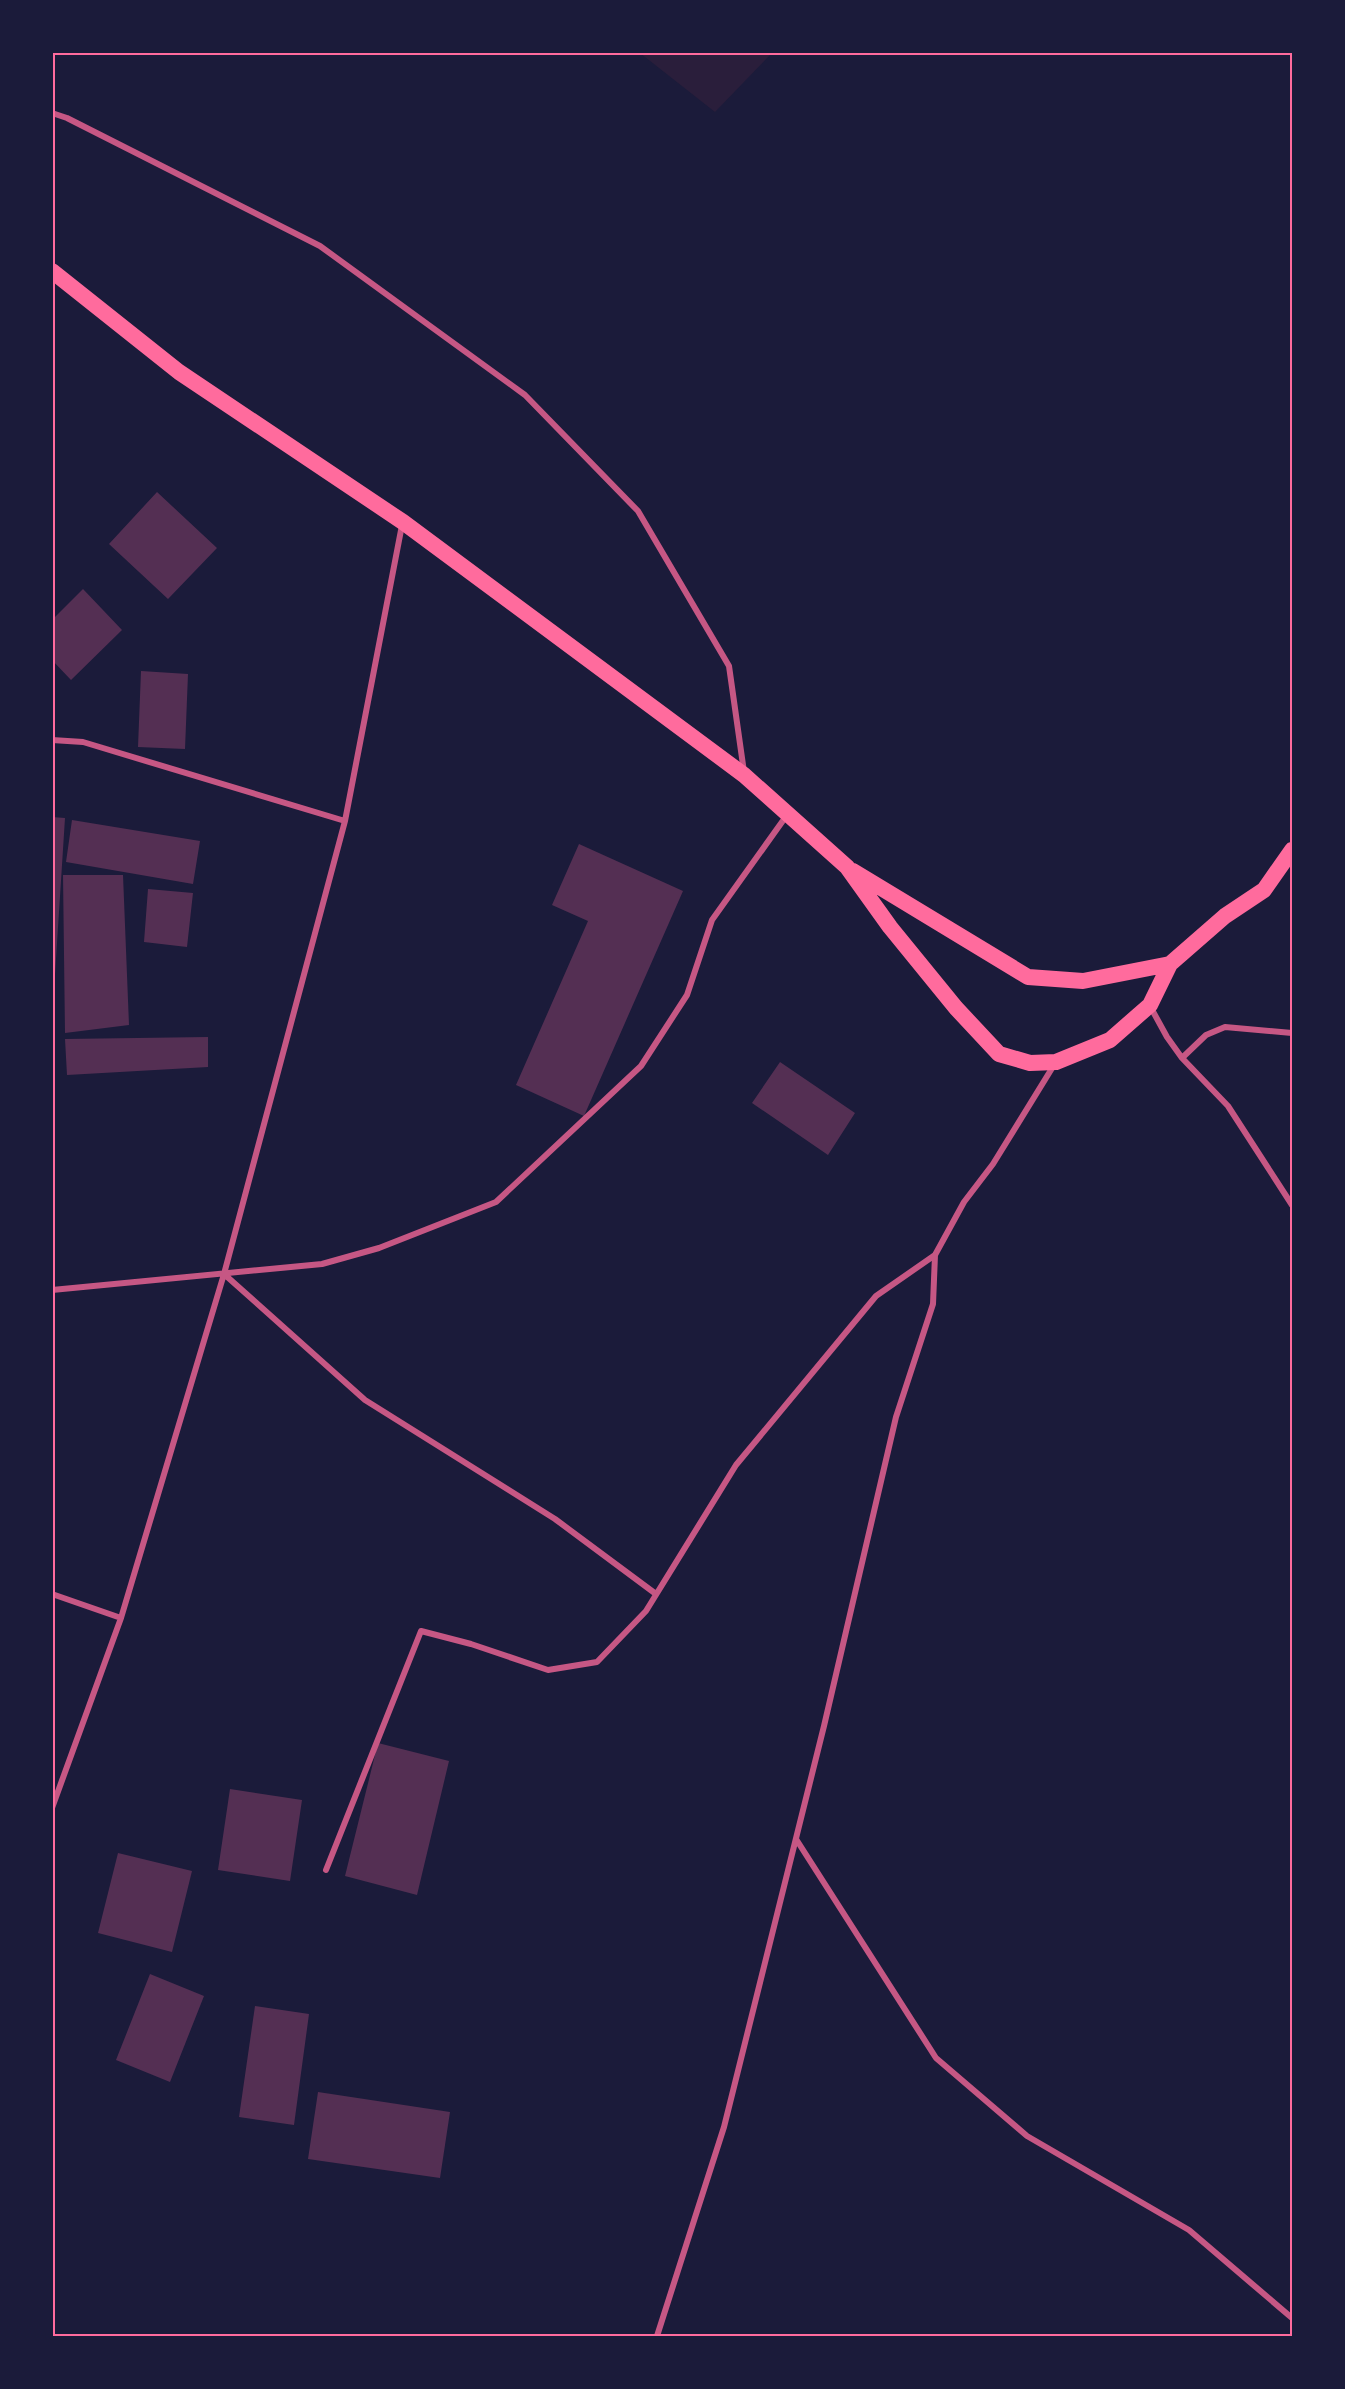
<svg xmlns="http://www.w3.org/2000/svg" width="1345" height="2389" viewBox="0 0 1345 2389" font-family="'Varela Round',sans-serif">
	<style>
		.green { fill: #2a1e3b }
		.building { fill: #542f53 }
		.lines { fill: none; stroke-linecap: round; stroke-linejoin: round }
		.minor { stroke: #c65784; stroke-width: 6 }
		.trunk { stroke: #ff6b9d; stroke-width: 16 }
		.neatline { fill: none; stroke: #ff6b9d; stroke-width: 2 }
	</style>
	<rect width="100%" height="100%" fill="#1b1b3a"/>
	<path class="green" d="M640 53H772L715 112Z"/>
	<path class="building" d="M157 492 217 548 168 599 109 544Z
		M83 589 122 630 71 680 52 660V620Z
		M141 671 188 674 185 749 138 747Z
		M52 817 65 818 54 990H52Z
		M72 820 200 841 193 884 66 862Z
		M579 844 683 891 584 1116 516 1085 588 921 552 905Z
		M63 875H123L129 1025 65 1033Z
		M148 889 193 893 187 947 144 942Z
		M208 1037V1067L67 1075 65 1039Z
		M780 1062 855 1113 828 1155 752 1103Z
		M378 1743 449 1761 417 1895 345 1876Z
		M230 1789 302 1800 290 1881 218 1870Z
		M118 1853 192 1871 172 1952 98 1933Z
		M150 1974 204 1996 170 2082 116 2060Z
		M255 2006 309 2014 294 2125 239 2117Z
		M318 2092 450 2112 440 2178 308 2159Z"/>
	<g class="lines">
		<path class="minor" d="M52 113 67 118 320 246 525 395 638 511 729 666 744 772
			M52 740 83 742 345 821
			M1150 1006 1167 1037 1182 1058 1228 1106 1292 1205
			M1182 1058 1206 1035 1225 1027 1292 1033
			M224 1274 365 1400 555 1519 656 1594
			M52 1290 322 1264 379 1248 496 1202 641 1066 687 995 712 920 787 815
			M52 1594 121 1618
			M52 1808 121 1618 224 1274 345 821 402 525
			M796 1839 936 2058 1027 2136 1189 2230 1292 2318
			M326 1870 421 1631 471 1644 548 1670 597 1662 646 1611 736 1465 876 1296 935 1255
			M657 2336 724 2127 824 1726 896 1417 933 1304 935 1255 964 1202 993 1164 1054 1065"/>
		<path class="trunk" d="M52 271 179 372 403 522 744 775 847 867 890 927 956 1008 999 1054 1030 1063 1056 1062 1110 1040 1150 1005 1170 964 1225 916 1264 890 1292 850
			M853 871 1028 977 1083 981 1170 964"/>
	</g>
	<rect width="1345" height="2389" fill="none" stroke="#1b1b3a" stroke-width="108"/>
	<rect x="54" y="54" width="1237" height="2281" class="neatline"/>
</svg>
